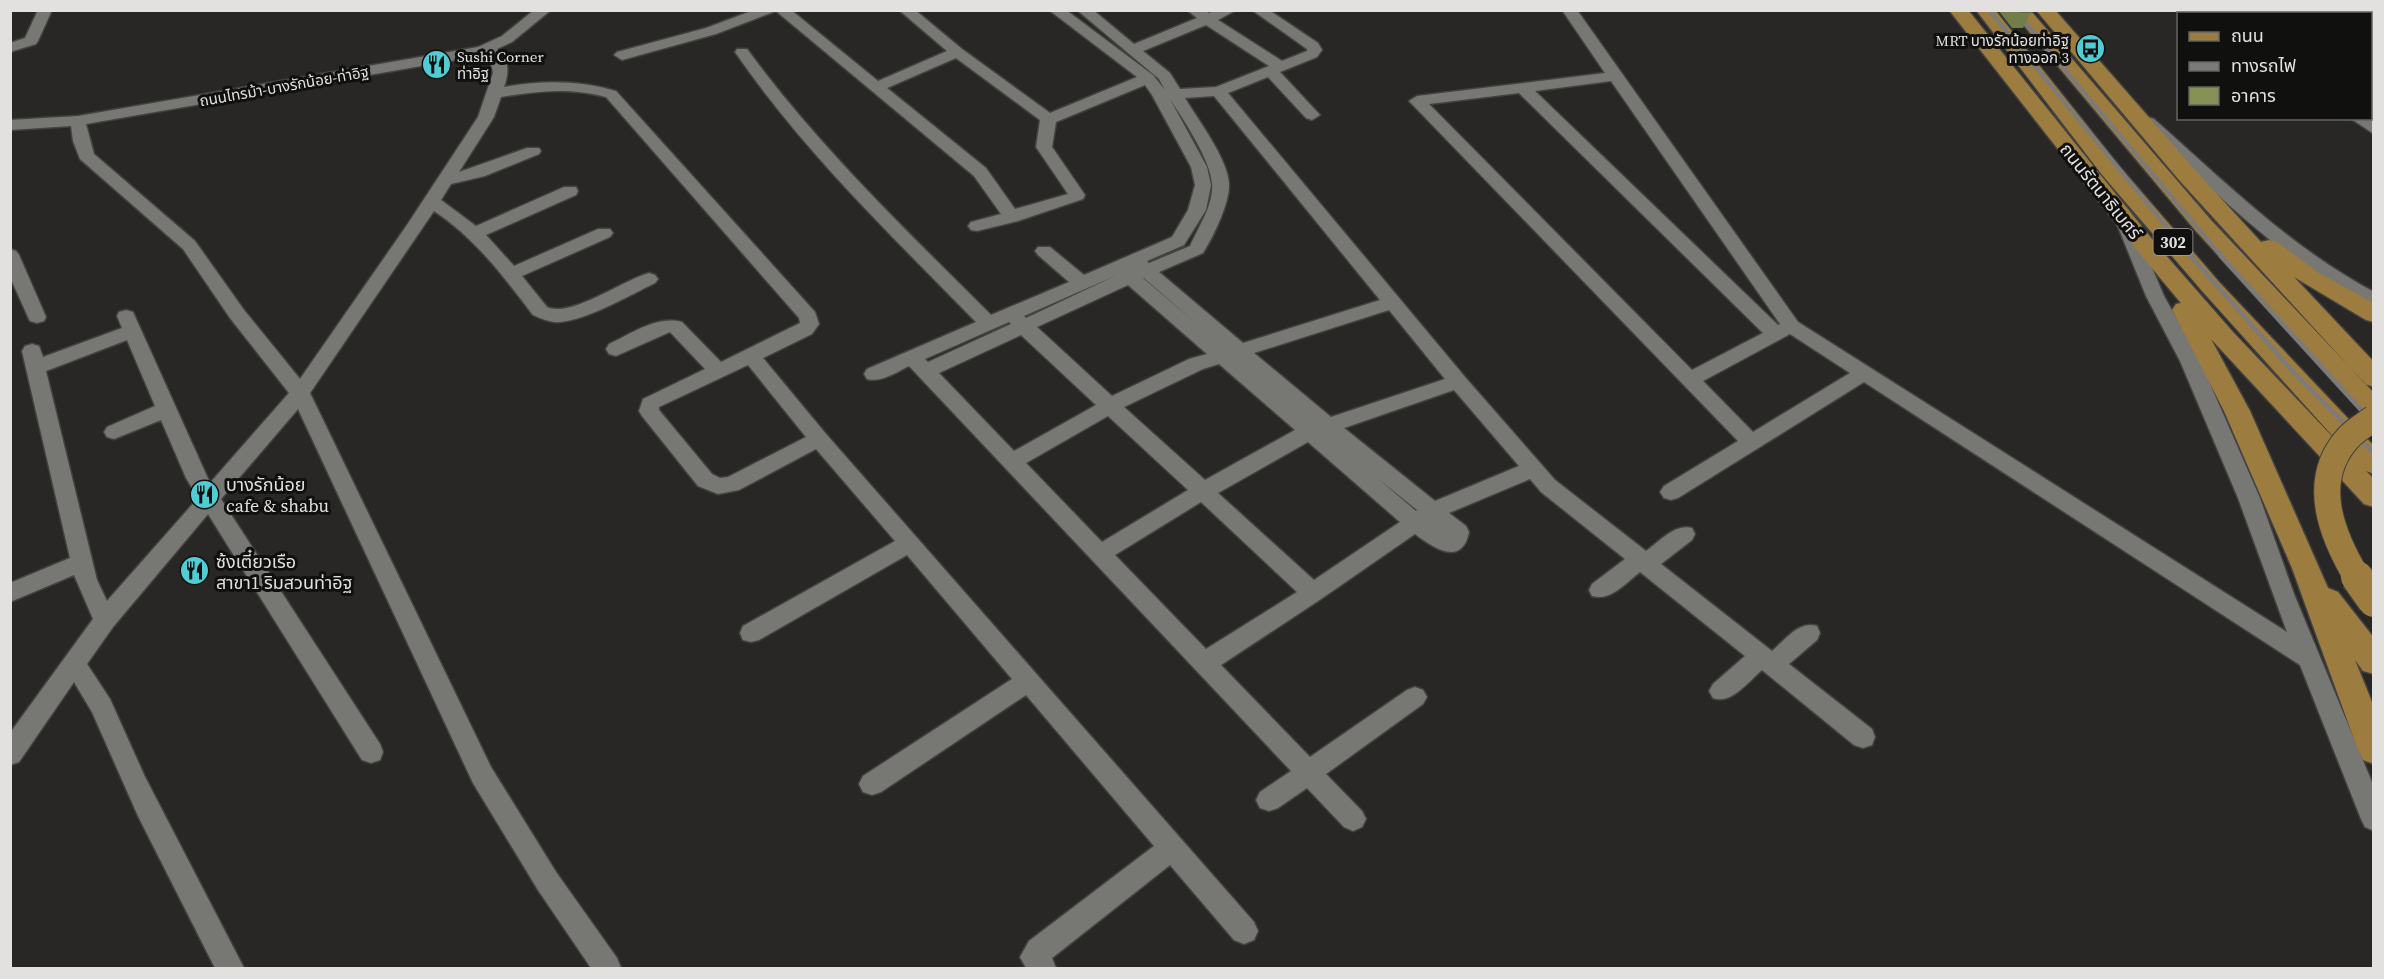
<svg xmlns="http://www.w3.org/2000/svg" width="2384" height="979" viewBox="0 0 2384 979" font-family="'Source Serif 4','Noto Sans Thai',serif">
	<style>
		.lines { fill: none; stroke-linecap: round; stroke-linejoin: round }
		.minor-casing { stroke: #434240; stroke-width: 3 }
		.major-casing { stroke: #434240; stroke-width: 3 }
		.minor { fill: #777774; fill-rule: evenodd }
		.major { fill: #9d7c3f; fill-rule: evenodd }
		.rail-far1 { stroke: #7c7b79; stroke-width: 4 }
		.rail { stroke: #7c7b79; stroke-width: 4.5 }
		.major-bridge-far1-casing { stroke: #434240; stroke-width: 28; stroke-linecap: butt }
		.major-bridge-casing { stroke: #434240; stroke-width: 35; stroke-linecap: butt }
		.major-bridge-far1 { stroke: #9d7c3f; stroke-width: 26 }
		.major-bridge { stroke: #9d7c3f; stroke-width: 32 }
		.wall { fill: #737d4a }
		.building { fill: #869156; stroke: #5e663c; stroke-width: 1.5 }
		.labels { text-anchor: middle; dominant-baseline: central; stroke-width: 6; stroke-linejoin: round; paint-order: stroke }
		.far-poi-label { font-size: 15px; fill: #e2e1e0; stroke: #10100f; text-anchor: end }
		.far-street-label { font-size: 15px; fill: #e2e1e0; stroke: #10100f }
		.shield { fill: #10100f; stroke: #a3a2a1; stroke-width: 1.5 }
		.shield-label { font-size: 16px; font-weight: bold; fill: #e2e1e0 }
		.street-label { font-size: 18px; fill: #e2e1e0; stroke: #10100f }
		.poi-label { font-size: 18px; fill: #e2e1e0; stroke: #10100f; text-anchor: start }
	</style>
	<rect width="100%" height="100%" fill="#282725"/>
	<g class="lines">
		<defs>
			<path id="minor" d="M38 10H52L38 41 36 44 10 52V43L25 38Z
				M534 10H551L512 42 497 49C510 60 509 73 504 87 543 80 578 80 616 91L815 312 819 324 812 334 763 358 826 434 1254 922 1258 931 1254 940 1244 944 1234 940 1170 865 1052 958 1056 968H1026L1020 957 1029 941 1154 846 1026 695 881 792 872 795 863 792 859 784 863 776 1012 679 907 555 759 640 751 642 743 640 740 633 743 626 895 541 816 449 739 490 718 494 698 486 642 416 639 411 643 399 705 369 670 332 616 356 609 354 606 349 609 344C631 334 657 315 682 322L721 362 800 323 799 318 606 97C569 87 537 91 501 97L494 117 459 172 527 148H539L541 151 539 154 485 176 451 184 441 200 476 226 564 187H576L578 191 576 195 486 235 514 266 598 229H610L613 233 610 237 522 276 547 307C571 318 623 280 649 273L655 275 658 279 655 283C630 295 587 320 560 322 551 323 542 319 533 315 504 277 475 238 434 211L310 393 491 767 556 872 617 958 621 968H591L538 890 473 783 298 409 221 499 380 744 383 752 380 760 371 763 362 760 208 514 113 627 87 664 110 699 145 777 244 968H215L138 816 92 712 74 682 19 762 10 765V733L93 619 74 575 10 602V583L70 558 22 351 25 346 32 344 39 346 43 357 122 328 117 316 119 312 126 310 133 312 210 483 289 393 230 318 183 249 80 159 73 141 71 126 10 130V120L78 116 478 47 502 36ZM485 55 490 59 493 73 478 117 407 225 300 379 244 310 195 241 94 154 86 124ZM127 340 155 406 107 427 104 432 107 437 114 439 161 420 186 478 198 498 107 601 97 580 46 371ZM748 365 806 437 728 477 720 478 712 474 659 410V407Z
				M754 10H791L878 81 947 51 899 10H915L962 49 1050 113 1137 77 1049 10H1066L1153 75 1165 90 1159 79 1077 10H1093L1134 44 1197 18 1187 10H1205L1209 13 1215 10H1236L1218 20 1282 61 1307 51V49L1252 10H1269L1318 43 1322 50 1317 57 1280 72 1320 115 1312 120 1306 118 1268 77 1228 93 1465 377 1555 480 1646 551C1659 542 1675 523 1692 528L1695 534 1692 540 1661 564 1772 651C1785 640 1799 620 1817 626L1820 633 1817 640 1789 664 1872 729 1875 737 1872 745 1863 748 1854 745 1762 670C1748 682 1731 705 1713 698L1709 691 1713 684 1745 656 1640 572C1627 582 1610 602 1592 596L1589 590 1592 584 1625 559 1541 492 1530 479 1449 513 1466 526 1469 532C1462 568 1432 547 1415 534L1321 599 1221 665 1310 757 1407 690 1415 687 1423 690 1427 697 1423 704 1326 774 1362 811 1366 819 1362 827 1353 831 1344 827 1307 788 1278 808 1269 811 1260 808 1256 800 1260 792 1291 771 909 366C897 372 881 383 867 379L864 374 867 369 976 322C891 235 804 152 735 52L737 49H747C819 147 906 230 991 315L1069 282 1038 255 1035 251 1038 247H1050L1084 275 1172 237 1188 210 1195 185 1191 167 1152 95 1145 85 1056 122 1052 147 1085 195 1083 199 1018 221 977 231 971 230 968 226 971 222 1001 214 974 176 776 11 716 34 622 60 614 55 617 52 706 28ZM1206 25 1269 66 1216 87 1180 89 1170 73 1143 51ZM956 58 1040 120 1036 147 1068 194 1015 209 986 168 887 88ZM1214 96 1380 300 1243 343 1159 272 1203 253C1213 238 1230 202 1229 184 1228 159 1198 120 1185 98ZM1170 99C1183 119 1211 160 1212 184 1214 204 1198 228 1190 246L1149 263 1147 261 1184 245 1206 210 1211 185 1207 167ZM1117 275 1026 318 1024 316ZM1143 278H1144L1197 324ZM1128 285 1207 354 1189 359 1112 396 1037 327ZM1389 310 1445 379 1331 417 1254 353ZM1009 322 1011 324 928 362 925 359ZM1021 335 1096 405 1014 451 939 373ZM1219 364 1295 430 1205 480 1124 407 1203 369ZM1454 390 1519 466 1435 501 1344 428ZM1108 416 1188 490 1102 542 1026 463ZM1308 442 1400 522 1314 580 1218 493ZM1376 477 1417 510 1416 511ZM1201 502 1297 592 1206 649 1115 555Z
				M1562 10H1577L1798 322 2287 632 2238 498 2180 361 2146 296 2116 222 2119 218H2131L2164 296 2200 361 2260 498 2294 594 2374 787V831L2365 827 2361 819 2300 665 1864 382 1678 498 1671 500 1664 498 1660 492 1664 486 1738 441 1409 101 1417 96 1605 73ZM1611 81 1780 324 1778 325 1535 91ZM1519 93 1763 333 1692 370 1429 104ZM1790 334 1850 373 1753 432 1703 381Z
				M2192 10H2208L2210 14H2194Z
				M2330 10H2346L2348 14H2332Z
				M2370 28H2374V38H2370Z
				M2148 117 2154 119C2224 181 2290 247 2374 292V306C2355 301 2337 288 2321 277 2255 234 2200 178 2142 125L2140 122 2142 119Z
				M2350 118H2369L2374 121V134Z
				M10 249 16 251 19 255 46 317 44 321 37 323 30 321 28 317 10 277Z"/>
			<path id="major" d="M1949 10H1968L2156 244 2233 332 2347 452 2203 292 2103 176 1976 10H1995L2119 166 2219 282 2374 446V474L2366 471 2374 479V507L2364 504 2211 339 2250 411 2328 588 2338 592 2374 638V674L2363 671 2355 660 2374 707V764L2363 760 2358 750 2292 568 2224 411 2172 310 2176 304 2181 303 2140 254Z
				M2011 10H2030L2211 220 2374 393V419L2365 416 2195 230Z
				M2036 10H2055L2195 170 2261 242 2269 240 2277 242 2319 273 2374 303V322L2366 320 2294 277 2374 362V387L2365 384 2179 180Z"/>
		</defs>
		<use href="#minor" class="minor-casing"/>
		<use href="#major" class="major-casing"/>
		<use href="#minor" class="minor"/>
		<use href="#major" class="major"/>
		<path class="rail-far1" d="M1989 10 2192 258
			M2015 10 2223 258"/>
		<path class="rail" d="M2191 256 2294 373 2374 453
			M2221 256 2374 424"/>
		<defs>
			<path id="major-bridge-far1" d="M2358 579C2332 536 2309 481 2348 438 2355 430 2366 424 2374 418"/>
			<path id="major-bridge" d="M2357 577 2374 601"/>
		</defs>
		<use href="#major-bridge-far1" class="major-bridge-far1-casing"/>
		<use href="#major-bridge" class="major-bridge-casing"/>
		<use href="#major-bridge-far1" class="major-bridge-far1"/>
		<use href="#major-bridge" class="major-bridge"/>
	</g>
	<path class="wall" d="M1998 10H2030L2031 12 2023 28H2012Z"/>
	<path class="building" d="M2019 10H2030L2031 12H2020Z"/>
	<defs>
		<symbol id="bus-disc" viewBox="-11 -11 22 22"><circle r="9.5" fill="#51ccd2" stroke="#10100f"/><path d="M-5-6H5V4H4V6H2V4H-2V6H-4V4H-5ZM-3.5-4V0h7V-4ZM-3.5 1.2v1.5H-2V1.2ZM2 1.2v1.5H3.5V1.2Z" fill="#111"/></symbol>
		<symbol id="restaurant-disc" viewBox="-11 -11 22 22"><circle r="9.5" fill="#51ccd2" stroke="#10100f"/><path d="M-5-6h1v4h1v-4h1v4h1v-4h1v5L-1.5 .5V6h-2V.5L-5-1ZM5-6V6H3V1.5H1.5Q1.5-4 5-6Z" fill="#111"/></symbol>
	</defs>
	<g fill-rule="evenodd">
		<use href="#bus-disc" x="2074" y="32" width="33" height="33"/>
		<use href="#restaurant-disc" x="420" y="48" width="33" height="33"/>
		<use href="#restaurant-disc" x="188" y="478" width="33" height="33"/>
		<use href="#restaurant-disc" x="178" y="554" width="33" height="33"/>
	</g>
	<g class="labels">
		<g class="far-poi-label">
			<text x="2069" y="40">MRT บางรักน้อยท่าอิฐ<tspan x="2069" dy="17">ทางออก 3</tspan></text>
			<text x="457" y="56" text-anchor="start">Sushi Corner<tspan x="457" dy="17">ท่าอิฐ</tspan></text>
		</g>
		<g class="far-street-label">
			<text transform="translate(284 86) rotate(-10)">ถนนไทรม้า-บางรักน้อย-ท่าอิฐ</text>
		</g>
		<rect class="shield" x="2153.5" y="229" width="39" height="26" rx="4.5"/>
		<g class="shield-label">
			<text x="2173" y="242">302</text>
		</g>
		<g class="street-label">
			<text transform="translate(2101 191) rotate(51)">ถนนรัตนาธิเบศร์</text>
		</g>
		<g class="poi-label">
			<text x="226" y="484">บางรักน้อย<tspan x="226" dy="21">cafe &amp; shabu</tspan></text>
			<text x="216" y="561">ซ้งเตี๋ยวเรือ<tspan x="216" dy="21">สาขา1 ริมสวนท่าอิฐ</tspan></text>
		</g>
	</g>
	<rect width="2384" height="979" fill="none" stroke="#e2e1e0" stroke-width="24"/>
	<rect x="2177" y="12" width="195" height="108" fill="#10100f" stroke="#646463" stroke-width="1.5"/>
	<rect x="2189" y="32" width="30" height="9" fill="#9d7c3f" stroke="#646463" stroke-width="1.5"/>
	<text x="2231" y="42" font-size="18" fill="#e2e1e0">ถนน</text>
	<rect x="2189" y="62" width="30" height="9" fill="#7c7b79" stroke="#646463" stroke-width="1.5"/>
	<text x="2231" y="72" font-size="18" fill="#e2e1e0">ทางรถไฟ</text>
	<rect x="2189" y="87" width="30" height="18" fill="#869156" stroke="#646463" stroke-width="1.5"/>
	<text x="2231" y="102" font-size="18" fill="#e2e1e0">อาคาร</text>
</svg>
